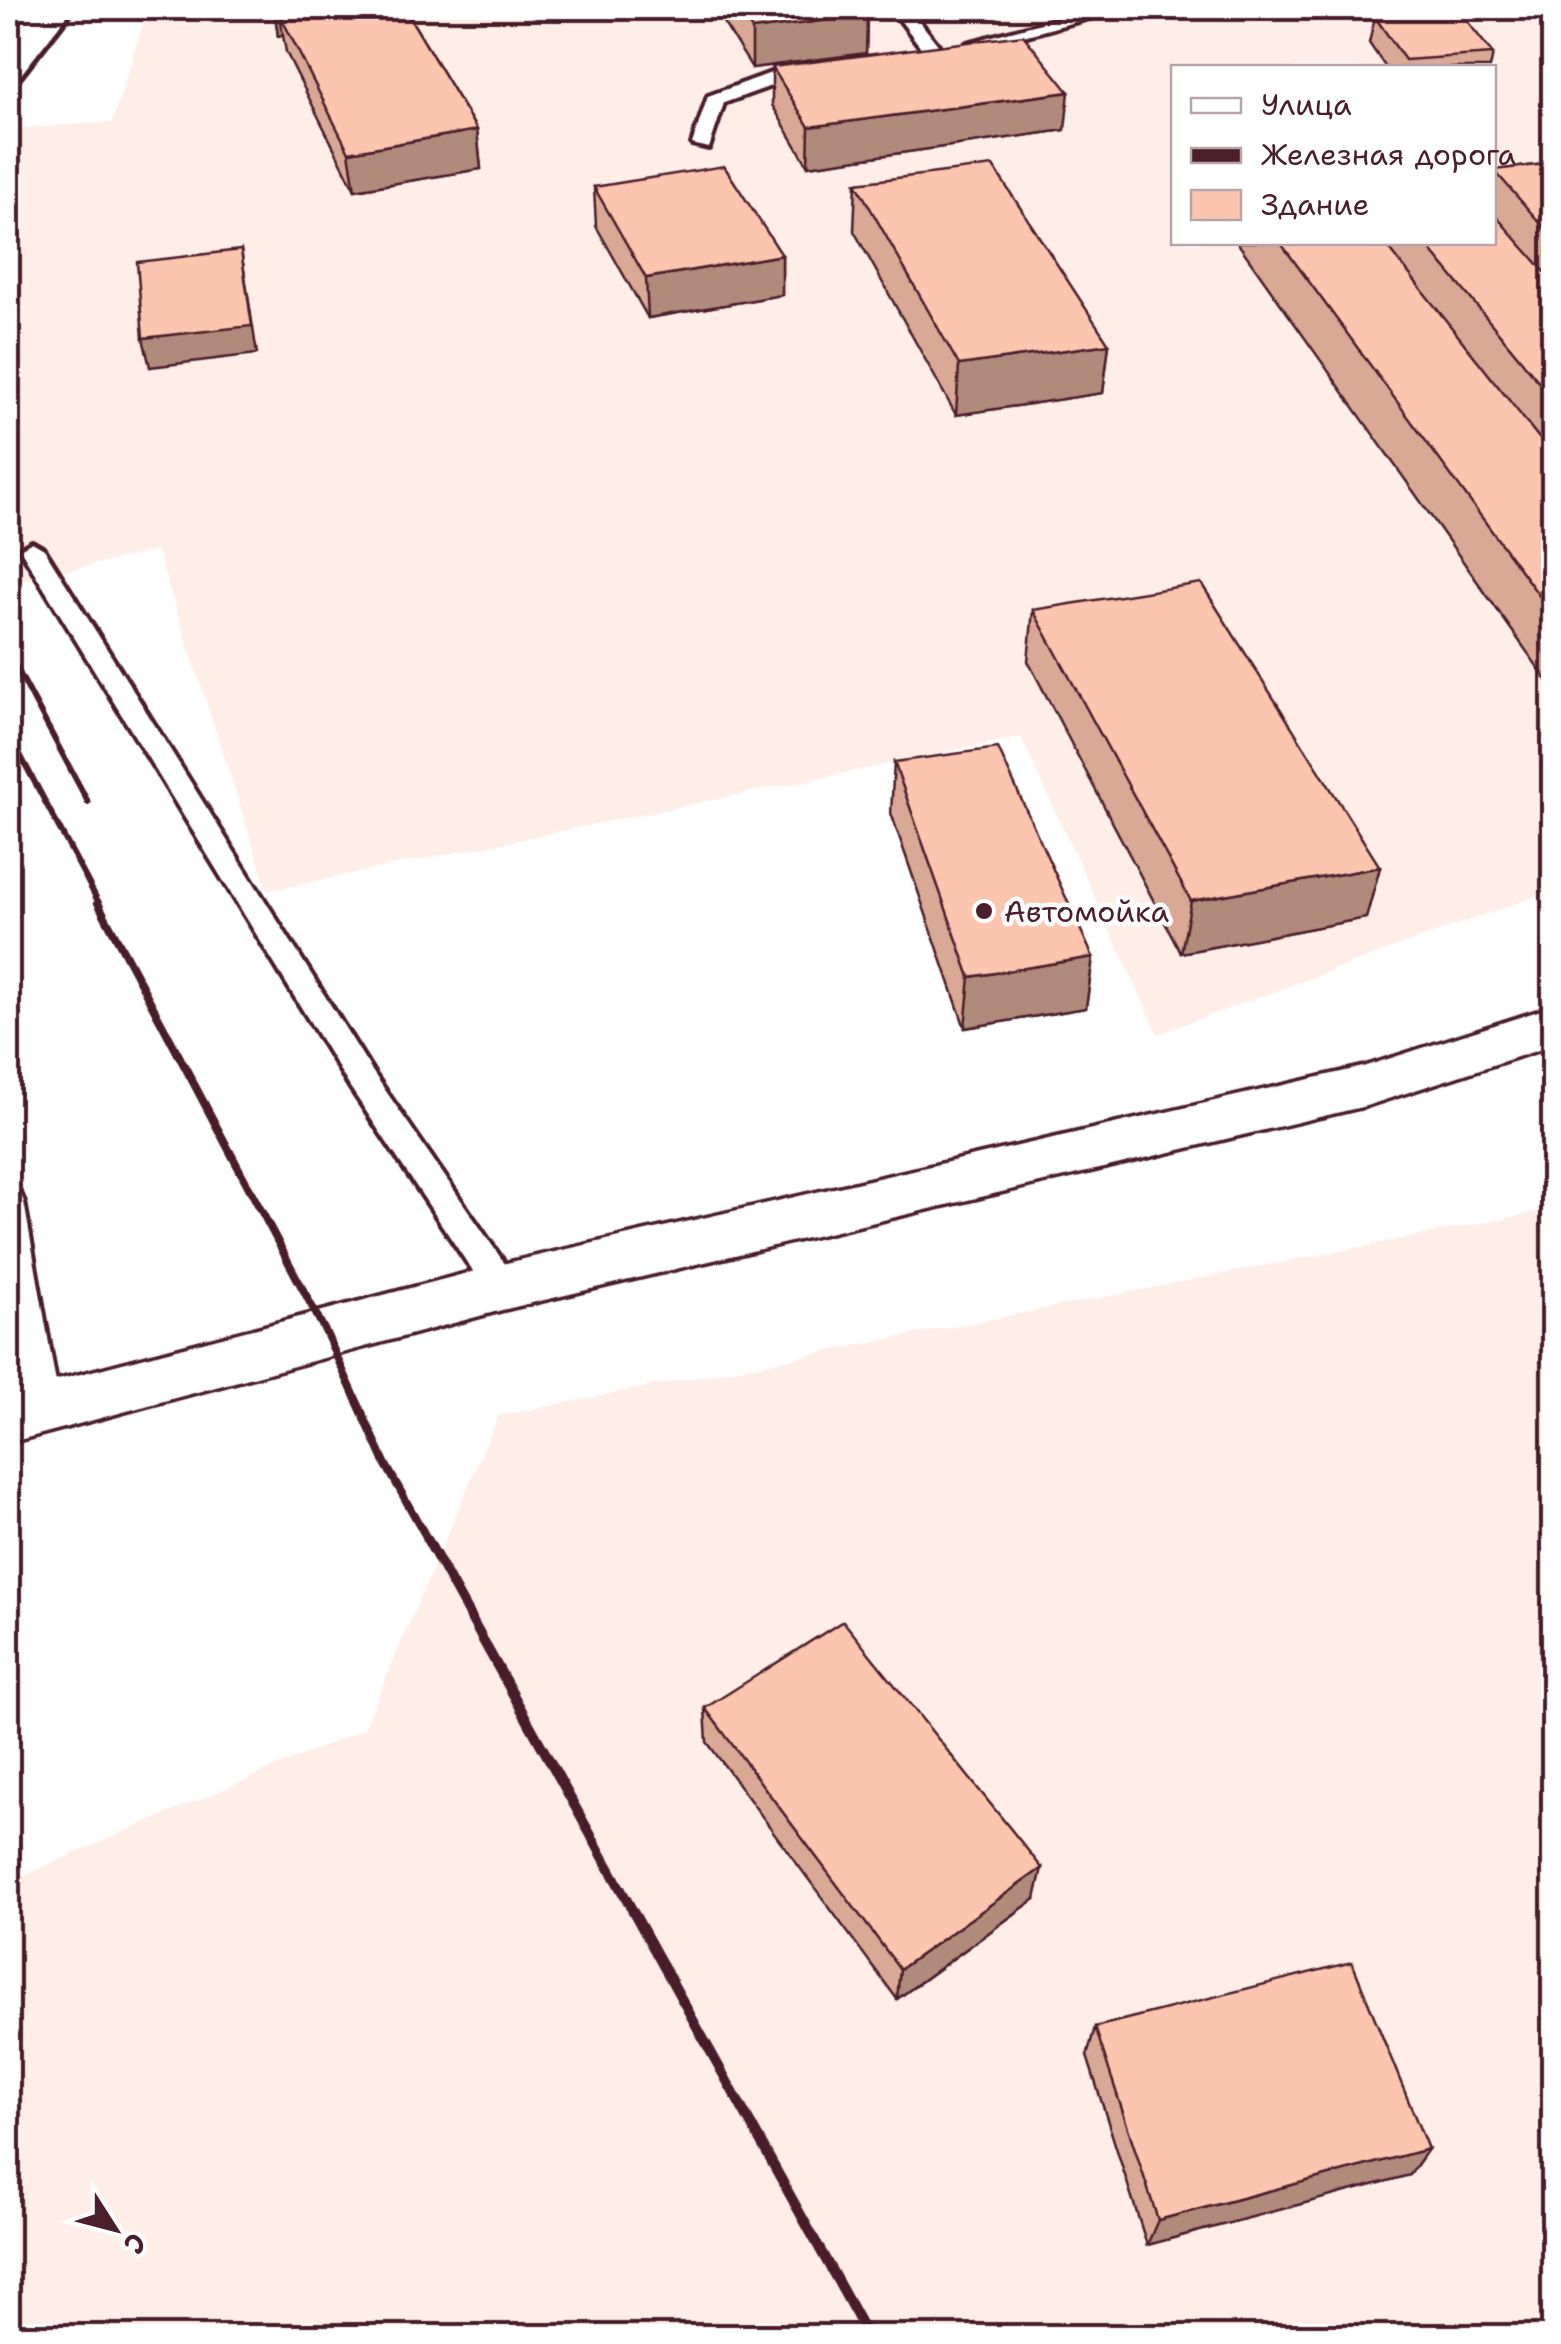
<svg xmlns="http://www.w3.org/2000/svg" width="1561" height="2344" viewBox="0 0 1561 2344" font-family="'Shantell Sans',sans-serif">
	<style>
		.built { fill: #feeee7; fill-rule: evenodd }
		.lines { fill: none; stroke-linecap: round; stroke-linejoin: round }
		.service-casing { stroke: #4a1f2b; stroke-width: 8 }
		.secondary-casing { stroke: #4a1f2b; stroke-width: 7 }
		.service { fill: #fff; fill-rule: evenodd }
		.secondary { fill: #fff; fill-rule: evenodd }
		.rail-far3 { stroke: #4a1f2b; stroke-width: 5 }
		.rail-far2 { stroke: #4a1f2b; stroke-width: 6 }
		.rail-far1 { stroke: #4a1f2b; stroke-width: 8 }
		.rail { stroke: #4a1f2b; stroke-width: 10 }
		.wall { fill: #d9a996; stroke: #4a1f2b; stroke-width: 2.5 }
		.shaded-wall { fill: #b08a7a; stroke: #4a1f2b; stroke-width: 2.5 }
		.building { fill: #fcc5af; stroke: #4a1f2b; stroke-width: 2.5 }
		.poi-dot { fill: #4a1f2b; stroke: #fff; stroke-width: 4 }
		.labels { text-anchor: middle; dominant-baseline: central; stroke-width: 9; stroke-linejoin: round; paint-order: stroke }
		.poi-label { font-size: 30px; fill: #4a1f2b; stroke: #fff; text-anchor: start }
	</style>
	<rect width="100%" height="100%" fill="#fff"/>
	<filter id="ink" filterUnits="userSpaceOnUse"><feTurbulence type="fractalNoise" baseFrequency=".01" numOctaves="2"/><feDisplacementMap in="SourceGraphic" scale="20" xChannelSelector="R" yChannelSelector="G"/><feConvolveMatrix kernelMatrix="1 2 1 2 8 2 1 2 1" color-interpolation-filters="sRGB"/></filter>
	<g filter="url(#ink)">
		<path class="built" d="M148 8H1553V890L1158 1034 1021 737 268 891 157 551 9 583 8 578V129L112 122ZM1174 68H1494V242H1174Z
			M1553 1209V2336H8V1882L364 1729 498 1416Z"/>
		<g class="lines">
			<defs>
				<path id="service" d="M891 8H909L942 50 940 54H926Z
					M1097 8H1126L976 49 967 43Z
					M814 65 824 71 821 75 782 82 724 103 709 148 692 144 708 96 771 73Z
					M32 542 44 549 372 1071 514 1277 519 1287 514 1297 502 1301 490 1297 350 1087 20 549Z
					M8 1189 20 1193 24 1202 60 1406 54 1416 42 1421 30 1416 24 1406 8 1301Z"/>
				<path id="secondary" d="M1554 1006V1045L1366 1106 502 1310 8 1443V1393L502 1264 1363 1067Z"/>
			</defs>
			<use href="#service" class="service-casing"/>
			<use href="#secondary" class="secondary-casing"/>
			<use href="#service" class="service"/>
			<use href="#secondary" class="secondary"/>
			<path class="rail-far3" d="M8 95 76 8"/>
			<path class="rail-far2" d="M8 652 88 802
				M8 732 100 905"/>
			<path class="rail-far1" d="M98 903 325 1331 386 1465 429 1542"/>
			<path class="rail" d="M427 1539 868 2336"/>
		</g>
		<path class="wall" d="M274 8H404L477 130 481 169 355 190 286 52 283 35 278 36Z
			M714 8H861L867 15 866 53 752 68Z
			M1375 17 1493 54 1490 68H1386L1369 43Z
			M772 67 1065 130 808 166 772 105Z
			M1554 163V690L1237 242H1494V170Z
			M856 183 1109 344 1103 393 956 415 854 231Z
			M594 187 782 255V295L648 318 596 226Z
			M1033 610 1380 867 1366 918 1181 953 1028 661Z
			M894 762 1093 957 1086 1008 965 1028 891 813Z
			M705 1708 1035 1899 897 1999 707 1742Z
			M1095 2027 1428 2149 1410 2175 1147 2245 1087 2056Z"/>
		<path class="shaded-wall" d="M274 8H393L280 15 283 35 278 36Z
			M867 15 866 53 752 68V30Z
			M1069 92 1065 130 808 166 809 127Z
			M477 130 481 169 355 190 349 152Z
			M241 250 257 354 150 367 143 338Z
			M782 255V295L648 318 646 278Z
			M1109 344 1103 393 956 415 959 365Z
			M1380 867 1366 918 1181 953 1191 901Z
			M1093 957 1086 1008 965 1028 970 977Z
			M1042 1868 1035 1899 897 1999 900 1969Z
			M1428 2149 1410 2175 1147 2245 1158 2220Z"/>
		<path class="building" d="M331 8H404L477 130 349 152 280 15Z
			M737 8H861L867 15 752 30Z
			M1460 12 1493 54 1405 60 1375 17Z
			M1023 35 1069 92 809 127 772 67Z
			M1554 163V239L1494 170Z
			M724 166 782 255 646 278 594 187Z
			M993 166 1109 344 959 365 856 183Z
			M1494 214 1554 282V400L1424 242H1494Z
			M1280 242H1384L1554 457V616Z
			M241 250 252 326 143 338 137 262Z
			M1201 583 1380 867 1191 901 1033 610Z
			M998 748 1093 957 970 977 894 762Z
			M843 1621 1042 1868 900 1969 705 1708Z
			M1352 1962 1428 2149 1158 2220 1095 2027Z"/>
	</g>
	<circle class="poi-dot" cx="984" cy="911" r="10"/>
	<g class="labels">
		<g class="poi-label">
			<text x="1004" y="911">Автомойка</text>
		</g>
	</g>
	<rect width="1561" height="2344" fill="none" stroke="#fff" stroke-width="40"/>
	<rect x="20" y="20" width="1521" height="2304" fill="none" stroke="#4a1f2b" stroke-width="4" filter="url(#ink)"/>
	<rect x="1171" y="65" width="325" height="180" fill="#ffffff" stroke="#b7a5aa" stroke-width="2.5"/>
	<rect x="1191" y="98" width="50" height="15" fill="#ffffff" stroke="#b7a5aa" stroke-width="2.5"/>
	<text x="1261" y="115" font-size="30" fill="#4a1f2b">Улица</text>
	<rect x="1191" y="148" width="50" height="15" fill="#4a1f2b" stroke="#b7a5aa" stroke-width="2.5"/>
	<text x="1261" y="165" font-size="30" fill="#4a1f2b">Железная дорога</text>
	<rect x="1191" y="190" width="50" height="30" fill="#fcc5af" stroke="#b7a5aa" stroke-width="2.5"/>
	<text x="1261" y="215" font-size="30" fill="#4a1f2b">Здание</text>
	<g transform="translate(115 2229) rotate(126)" stroke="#ffffff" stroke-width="8" paint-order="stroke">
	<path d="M0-8L18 38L0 25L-18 38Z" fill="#4a1f2b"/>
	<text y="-15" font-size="28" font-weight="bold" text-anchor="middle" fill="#4a1f2b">С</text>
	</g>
</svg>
